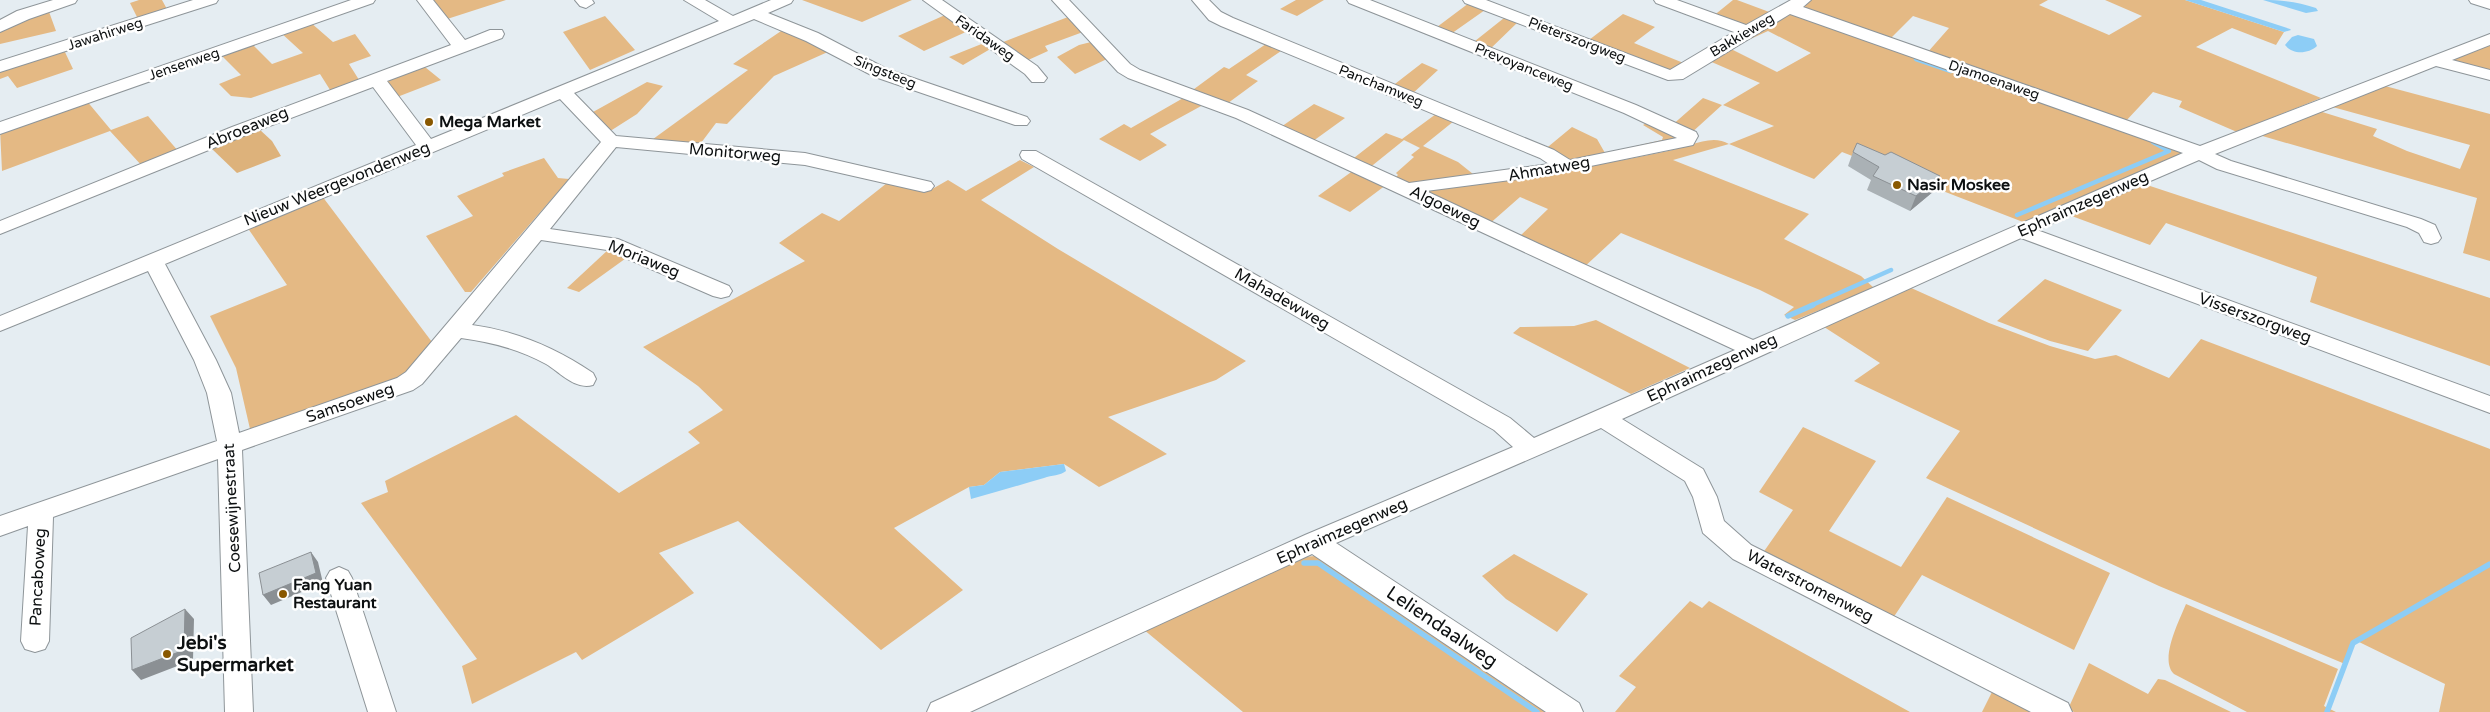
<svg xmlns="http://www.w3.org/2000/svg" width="2490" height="712" viewBox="0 0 2490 712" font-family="'Varela Round',sans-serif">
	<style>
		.green { fill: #e4b984 }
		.forest { fill: #ddb27b }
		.water { fill: #8dcdf6 }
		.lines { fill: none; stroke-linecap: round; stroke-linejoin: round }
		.stream-far1 { stroke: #8dcdf6; stroke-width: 4.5 }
		.stream { stroke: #8dcdf6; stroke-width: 5.5 }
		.minor-casing { stroke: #8e9599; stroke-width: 2 }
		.minor { fill: #fff; fill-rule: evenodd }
		.wall { fill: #aab1b5 }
		.shaded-wall { fill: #8b9094 }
		.building { fill: #c6ced3; stroke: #8b9094 }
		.poi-dot { fill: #895800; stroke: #fff; stroke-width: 2 }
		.labels { text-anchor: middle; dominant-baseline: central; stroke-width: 5; stroke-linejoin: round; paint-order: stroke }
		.far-street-label { font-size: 14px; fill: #0d1011; stroke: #fff }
		.poi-label { font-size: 16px; font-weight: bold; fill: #0d1011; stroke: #fff; text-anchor: start }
		.street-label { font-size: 16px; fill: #0d1011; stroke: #fff }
		.near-street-label { font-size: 19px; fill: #0d1011; stroke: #fff }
		.near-poi-label { font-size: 19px; font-weight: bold; fill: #0d1011; stroke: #fff; text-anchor: start }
	</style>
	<rect width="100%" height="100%" fill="#e5edf2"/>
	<path class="green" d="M139 0H162L168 11 139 21 130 3Z
		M433 0H506L441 21 426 2Z
		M802 0H912L862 22Z
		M1296 0H1324L1297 16 1280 9Z
		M1733 0H1737L1772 13 1748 27 1712 17Z
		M1809 0H2048L2039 5 2109 35 2142 16 2105 0H2185L2284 32 2276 45 2232 28 2196 47 2321 98 2237 132 2179 107 2182 101 2153 92 2125 122 1927 53 1949 28 1913 16 1889 40 1802 8Z
		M1469 3 1485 10 1448 36 1433 30Z
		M48 9 56 31 0 44V27Z
		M1792 13 2181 152V154L2023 222 1842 152 1814 179 1729 144 1673 160 1809 214 1784 239 1861 276 1874 288 1795 320 1784 315 1794 307 1760 290 1621 233 1582 269 1520 236 1548 209 1520 197 1487 226 1425 196 1423 189C1505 180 1587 168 1668 151 1687 148 1711 133 1729 144L1774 126 1723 105 1760 83 1707 60 1727 47 1777 72 1811 53 1768 31 1746 41 1781 16Z
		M1623 14 1655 27 1634 43 1686 64 1679 69 1668 70 1585 43Z
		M945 15 968 31 924 51 898 36Z
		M605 16 635 50 590 70 563 32Z
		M1068 17 1083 32 1045 46 1048 51 1026 61 998 44Z
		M1504 18 1518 22 1487 52 1470 45Z
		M310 22 333 42 355 34 371 56 349 64 361 83 332 93 320 74 251 98 231 96 219 84 241 75 220 54 251 43 272 64 303 53 280 32Z
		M784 29 830 51 774 76 727 124 716 123 698 147 649 142 748 70 733 64Z
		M1091 42 1107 59 1075 74 1057 57 1079 45Z
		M984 43 992 48 963 65 949 57Z
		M1266 44 1281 51 1246 75 1258 81 1224 106 1190 92 1224 67 1229 69Z
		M2490 44V72L2454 61 2453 59Z
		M64 50 73 69 17 88 8 76 0 79V69Z
		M420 63 441 80 392 99 382 81Z
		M1422 63 1438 70 1411 95 1391 87Z
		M647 82 663 86 637 114 604 135 584 117Z
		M2385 86 2490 114V261L2463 253 2477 198 2259 135 2319 111 2377 129 2373 136 2407 151 2460 169 2470 145 2329 106Z
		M1185 97 1203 105 1150 134 1167 145 1140 161 1099 139 1124 124 1131 128Z
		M1703 98 1722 105 1689 135 1670 127Z
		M86 100 111 130 148 116 179 152 143 167 110 131 2 171 0 129Z
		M1314 104 1345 118 1309 144 1278 129Z
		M1436 114 1454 121 1423 146 1458 162 1478 178 1426 181 1410 184 1394 179 1398 175 1396 173 1414 157 1411 155 1420 148 1404 140 1368 169 1350 161 1386 133 1402 139Z
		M1648 122 1679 139 1572 163 1543 151 1572 127 1597 139 1605 153 1662 140 1663 137 1643 125Z
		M544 158 558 178 569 179 471 292H465L426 236 473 216 457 196 504 176 502 173Z
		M1020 160 1034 167 981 200 1058 249 1246 361 1216 380 1108 417 1167 454 1099 487 1064 464 1000 472 984 485 969 487 894 528 963 590 881 650 738 521 659 553 694 593 582 660 576 652 472 704 462 666 477 659 361 503 388 492 385 481 516 415 619 493 700 443 688 432 723 410 698 386 643 347 805 261 779 243 822 213 839 221 887 183 927 192 948 180 966 191Z
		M1354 170 1386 185 1350 212 1318 196Z
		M2141 183 2490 298V366L2310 302 2317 277 2166 223 2150 245 2069 215Z
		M322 196 432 342 402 377 252 431 250 429 236 368 210 316 287 285 247 227Z
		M609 249 629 256 579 292 567 288Z
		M2045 279 2122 310 2088 351 2050 341 1997 321Z
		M1909 287 1989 323 2050 346 2095 359 2116 355 2169 378 2201 339 2490 449V712H2439L2445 684 2357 641 2353 643 2345 664 2159 586 1926 478 1960 431 1854 381 1880 363 1821 325Z
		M1596 320 1690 368 1631 394 1513 333 1520 327 1574 326Z
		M1803 427 1876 461 1829 531 1901 567 1947 497 2110 573 2074 650 1922 575 1891 621 1760 557 1793 510 1759 492Z
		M1514 554 1588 594 1557 632 1506 599 1482 576Z
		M1315 556 1556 712H1243L1143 629 1304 557Z
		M1690 601 1702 608 1709 601 1910 712H1615L1636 687 1619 676Z
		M2186 604 2338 669 2324 706 2336 712H2247L2174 674C2159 660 2179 621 2186 604Z
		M2089 663 2148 694 2158 679 2165 680 2231 712H2074L2068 709Z
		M1995 686 2046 712H1982Z"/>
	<path class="forest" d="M259 129 272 141 281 156 237 173 211 148Z"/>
	<path class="water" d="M2185 0H2201L2290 29 2291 30 2284 32Z
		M2263 0C2281 0 2298 2 2316 8L2318 11 2306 13Z
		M2298 35 2314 39 2317 46C2308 54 2293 55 2285 45L2292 37Z
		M1064 464 1066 471C1060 476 1052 475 1044 478 1020 485 996 492 971 499L969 487 984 485 1000 472Z"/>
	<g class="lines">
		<path class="stream-far1" d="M1916 59 1951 71
			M2017 215 2169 151 2153 142
			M1810 306 1891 270"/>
		<path class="stream" d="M1788 316 1813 305
			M1304 563H1318L1537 712
			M2327 712 2353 643 2490 564"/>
		<defs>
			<path id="minor" d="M53 0H77L75 3 29 19 0 32V20L17 11Z
				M193 0H218L216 3 0 72V61Z
				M351 0H375L373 3 0 134V122Z
				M417 0H433L465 40 490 30H502L504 34 502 38 387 81 431 139 719 21 684 0H705L733 16 771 0H793L791 3 768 13 818 33 887 69 1027 117 1030 121 1027 125H1015L875 77 806 41 754 19 574 93 616 136 805 153 931 182 934 186 931 190 924 192 805 165 616 147 550 229 618 239 729 286 732 291 729 296 721 298 713 296 607 250 541 240 472 325C517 331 556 348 593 373L596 379 593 385C575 390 561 373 546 364 519 349 491 342 461 338L422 384 413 390 242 450 253 712H225L218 459 53 517 49 641 45 649 35 652 25 649 21 641 28 526 0 536V516L217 441 207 393 194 360 148 271 0 331V316L416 145 373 87 246 135 0 234V221L232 127 451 45ZM560 99 601 142 406 372 397 378 239 433 231 393 216 360 165 264Z
				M575 0H592L594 3 586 8 580 6Z
				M923 0H942L1037 66 1047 78 1044 82H1032L1025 74Z
				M1052 0H1069L1130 64 1140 70 1248 110 1409 183 1549 164 1540 158 1221 26 1209 20 1192 0H1209L1221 12 1233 18 1554 150 1570 160 1677 138 1624 113 1349 3 1347 0H1370L1636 105 1696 132 1698 136 1693 145 1542 176 1426 191 1539 244 1753 340 2183 153 1790 14 1683 79 1668 80 1465 3 1463 0H1486L1670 70 1734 32 1656 3 1654 0H1677L1746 25 1791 0H1811L1803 7 2200 146 2490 34V45L2452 60 2490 70V80L2436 66 2215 154 2231 161 2421 219 2435 225 2441 238 2438 242 2431 244 2424 242 2419 233 2407 227 2217 169 2199 160 2037 230 2490 396V413L2021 238 1622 419 1703 469 1717 497 1724 521 1751 545 2068 703 2072 712H2031L1733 559 1703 533 1693 497 1685 481 1601 428 1336 543 1579 703 1583 712H1546L1312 554 970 712H927L931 703 1305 535 1513 447 1494 430 1022 159 1020 155 1022 151H1036L1510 418 1534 438 1735 350 1236 118 1128 78 1118 72Z
				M2469 0H2490V9L2471 3Z
				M339 567 348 571 352 578 396 712H368L326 578 330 571Z"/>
		</defs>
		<use href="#minor" class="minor-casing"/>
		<use href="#minor" class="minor"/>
	</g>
	<path class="wall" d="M1853 152 1934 191 1910 211 1867 190 1871 180 1848 166Z"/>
	<path class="shaded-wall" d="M1940 176 1934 191 1910 211 1916 196Z
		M311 552 318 562 323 583 271 605 263 595Z
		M185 609 194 619 193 660 141 680 132 670Z"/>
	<path class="building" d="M1857 143 1885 155 1891 152 1940 176 1916 196 1873 176 1879 167 1853 152Z
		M311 552 316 573 263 595 259 573Z
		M185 609 184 650 132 670 131 638Z"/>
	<g class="poi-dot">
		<circle cx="429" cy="122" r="5"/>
		<circle cx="1897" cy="185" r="5"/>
		<circle cx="283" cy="594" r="5"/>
		<circle cx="167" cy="654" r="5"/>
	</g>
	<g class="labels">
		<g class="far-street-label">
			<text transform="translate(105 34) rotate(-18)">Jawahirweg</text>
			<text transform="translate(1742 35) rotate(-31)">Bakkieweg</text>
			<text transform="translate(985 38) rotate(35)">Faridaweg</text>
			<text transform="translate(1577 40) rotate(21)">Pieterszorgweg</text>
			<text transform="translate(184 64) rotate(-19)">Jensenweg</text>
			<text transform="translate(1524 67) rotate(22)">Prevoyanceweg</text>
			<text transform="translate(885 72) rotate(22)">Singsteeg</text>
			<text transform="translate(1994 80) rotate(19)">Djamoenaweg</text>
			<text transform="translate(1381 86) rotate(22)">Panchamweg</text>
		</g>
		<g class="poi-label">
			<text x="439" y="122">Mega Market</text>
			<text x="1907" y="185">Nasir Moskee</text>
			<text x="293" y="585">Fang Yuan<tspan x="293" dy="18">Restaurant</tspan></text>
		</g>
		<g class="street-label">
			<text transform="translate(247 128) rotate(-22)">Abroeaweg</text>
			<text transform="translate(735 153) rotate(5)">Monitorweg</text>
			<text transform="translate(1549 169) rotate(-10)">Ahmatweg</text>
			<text transform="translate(337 184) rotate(-22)">Nieuw Weergevondenweg</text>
			<text transform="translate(2083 204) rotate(-24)">Ephraimzegenweg</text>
			<text transform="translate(1445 207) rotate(26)">Algoeweg</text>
			<text transform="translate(644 259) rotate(22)">Moriaweg</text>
			<text transform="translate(1282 299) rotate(30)">Mahadewweg</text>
			<text transform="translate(2255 318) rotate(20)">Visserszorgweg</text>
			<text transform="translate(1712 368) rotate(-25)">Ephraimzegenweg</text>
			<text transform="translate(350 403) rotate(-19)">Samsoeweg</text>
			<text transform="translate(232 508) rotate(-93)">Coesewijnestraat</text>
			<text transform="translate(1342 531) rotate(-24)">Ephraimzegenweg</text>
			<text transform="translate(38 577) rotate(-87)">Pancaboweg</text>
			<text transform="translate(1810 586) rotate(27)">Waterstromenweg</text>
		</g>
		<g class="near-street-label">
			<text transform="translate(1442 627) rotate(34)">Leliendaalweg</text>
		</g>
		<g class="near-poi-label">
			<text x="177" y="643">Jebi's<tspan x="177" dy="22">Supermarket</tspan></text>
		</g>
	</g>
</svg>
